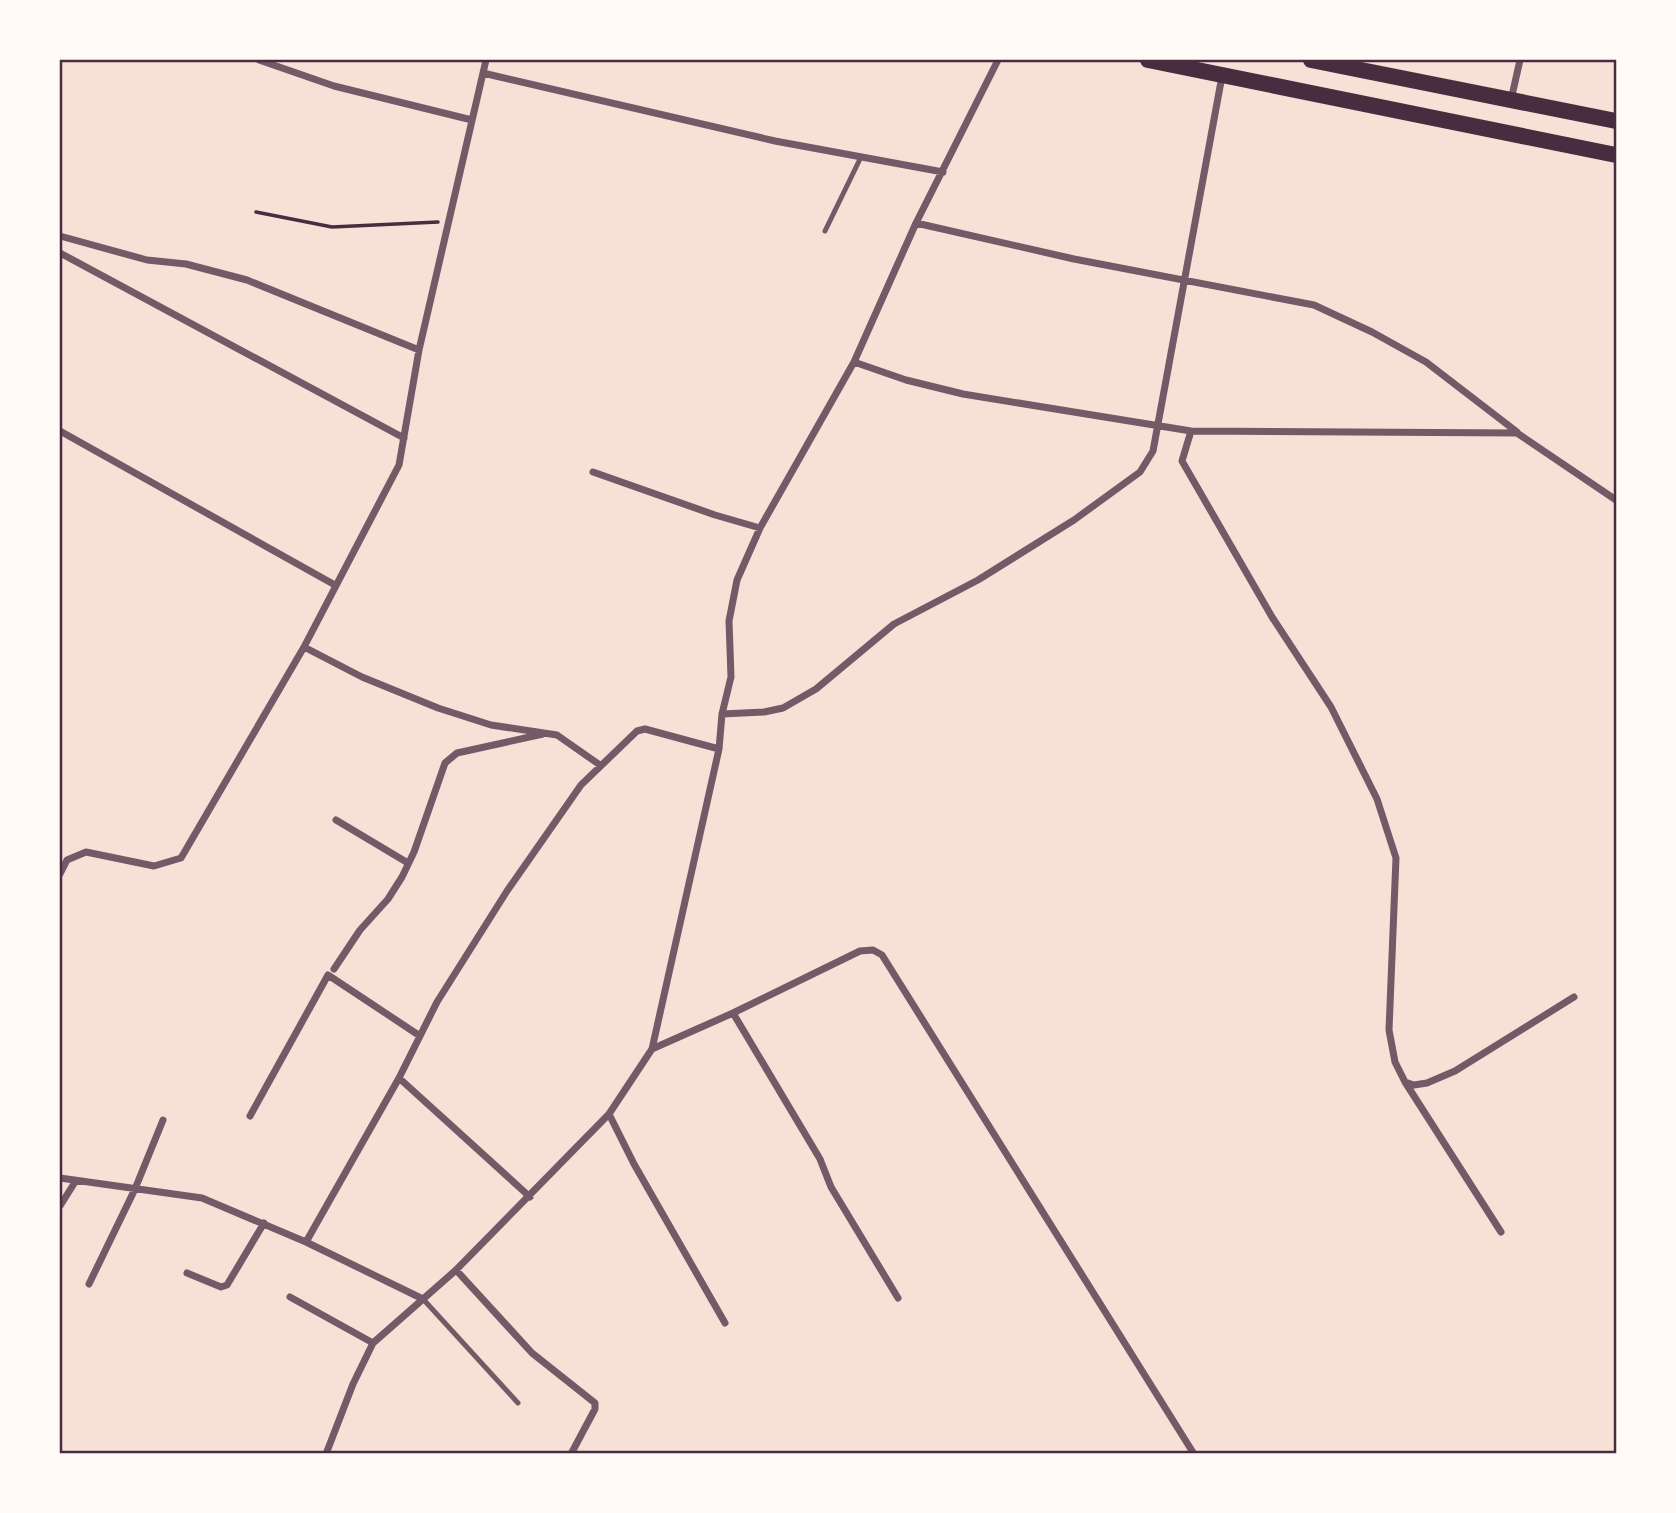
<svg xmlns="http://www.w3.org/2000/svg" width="1676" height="1513" viewBox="0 0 1676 1513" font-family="'Work Sans',sans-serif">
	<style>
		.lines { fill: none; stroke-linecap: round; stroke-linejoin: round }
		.path { stroke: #4a2c40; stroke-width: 3.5 }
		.service { stroke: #755966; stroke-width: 5 }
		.minor { stroke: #755966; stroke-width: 7 }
		.primary { stroke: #4a2c40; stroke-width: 16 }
		.neatline { fill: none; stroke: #4a2c40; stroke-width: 2.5 }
	</style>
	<rect width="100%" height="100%" fill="#f7e1d7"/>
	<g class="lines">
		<path class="path" d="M256 212 332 227 438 222"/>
		<path class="service" d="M825 231 861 157
			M423 1299 518 1403"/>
		<path class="minor" d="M259 60 334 86 472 120
			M483 73 775 141 943 172
			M1511 100 1520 60
			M916 223 1074 259 1314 305 1372 332 1426 362 1517 432
			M60 236 147 260 186 264 247 280 419 350
			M60 253 404 438
			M854 362 906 380 963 394 1191 431 1517 433 1616 500
			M60 431 335 585
			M1191 431 1182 461 1272 617 1331 707 1377 799 1396 858 1389 1030 1395 1062 1405 1082 1414 1085 1427 1083 1455 1071 1574 997
			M593 472 715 515 760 528
			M304 647 362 677 438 708 491 725 557 735 600 765
			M722 714 764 712 783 708 816 689 894 624 978 580 1074 520 1140 472 1153 451 1222 76
			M336 820 408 863
			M60 874 67 860 86 852 154 866 181 858 304 647 399 465 419 350 486 60
			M334 969 360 930 388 899 402 877 414 852 445 763 457 753 543 734
			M733 1013 820 1159 831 1187 898 1298
			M652 1049 733 1013 860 951 873 950 882 955 1194 1454
			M399 1078 530 1197
			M1405 1082 1501 1232
			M609 1114 634 1164 725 1323
			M250 1116 328 975 420 1036
			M60 1178 202 1198 306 1242 423 1299
			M60 1206 75 1182
			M306 1242 399 1078 437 1002 507 891 581 785 637 731 645 729 719 749
			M456 1270 532 1353 595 1403V1409L571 1454
			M187 1273 221 1287 227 1285 264 1223
			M89 1284 135 1189 163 1120
			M290 1297 373 1343
			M326 1454 353 1384 373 1343 456 1270 609 1114 652 1049 719 749 722 714 731 677 729 621 737 580 760 528 854 362 916 223 998 60"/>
		<path class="primary" d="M1148 60 1616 155
			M1311 60 1616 121"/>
	</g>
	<rect width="1676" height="1513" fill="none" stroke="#fffaf5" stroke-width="122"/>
	<rect x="61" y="61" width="1554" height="1391" class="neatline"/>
</svg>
